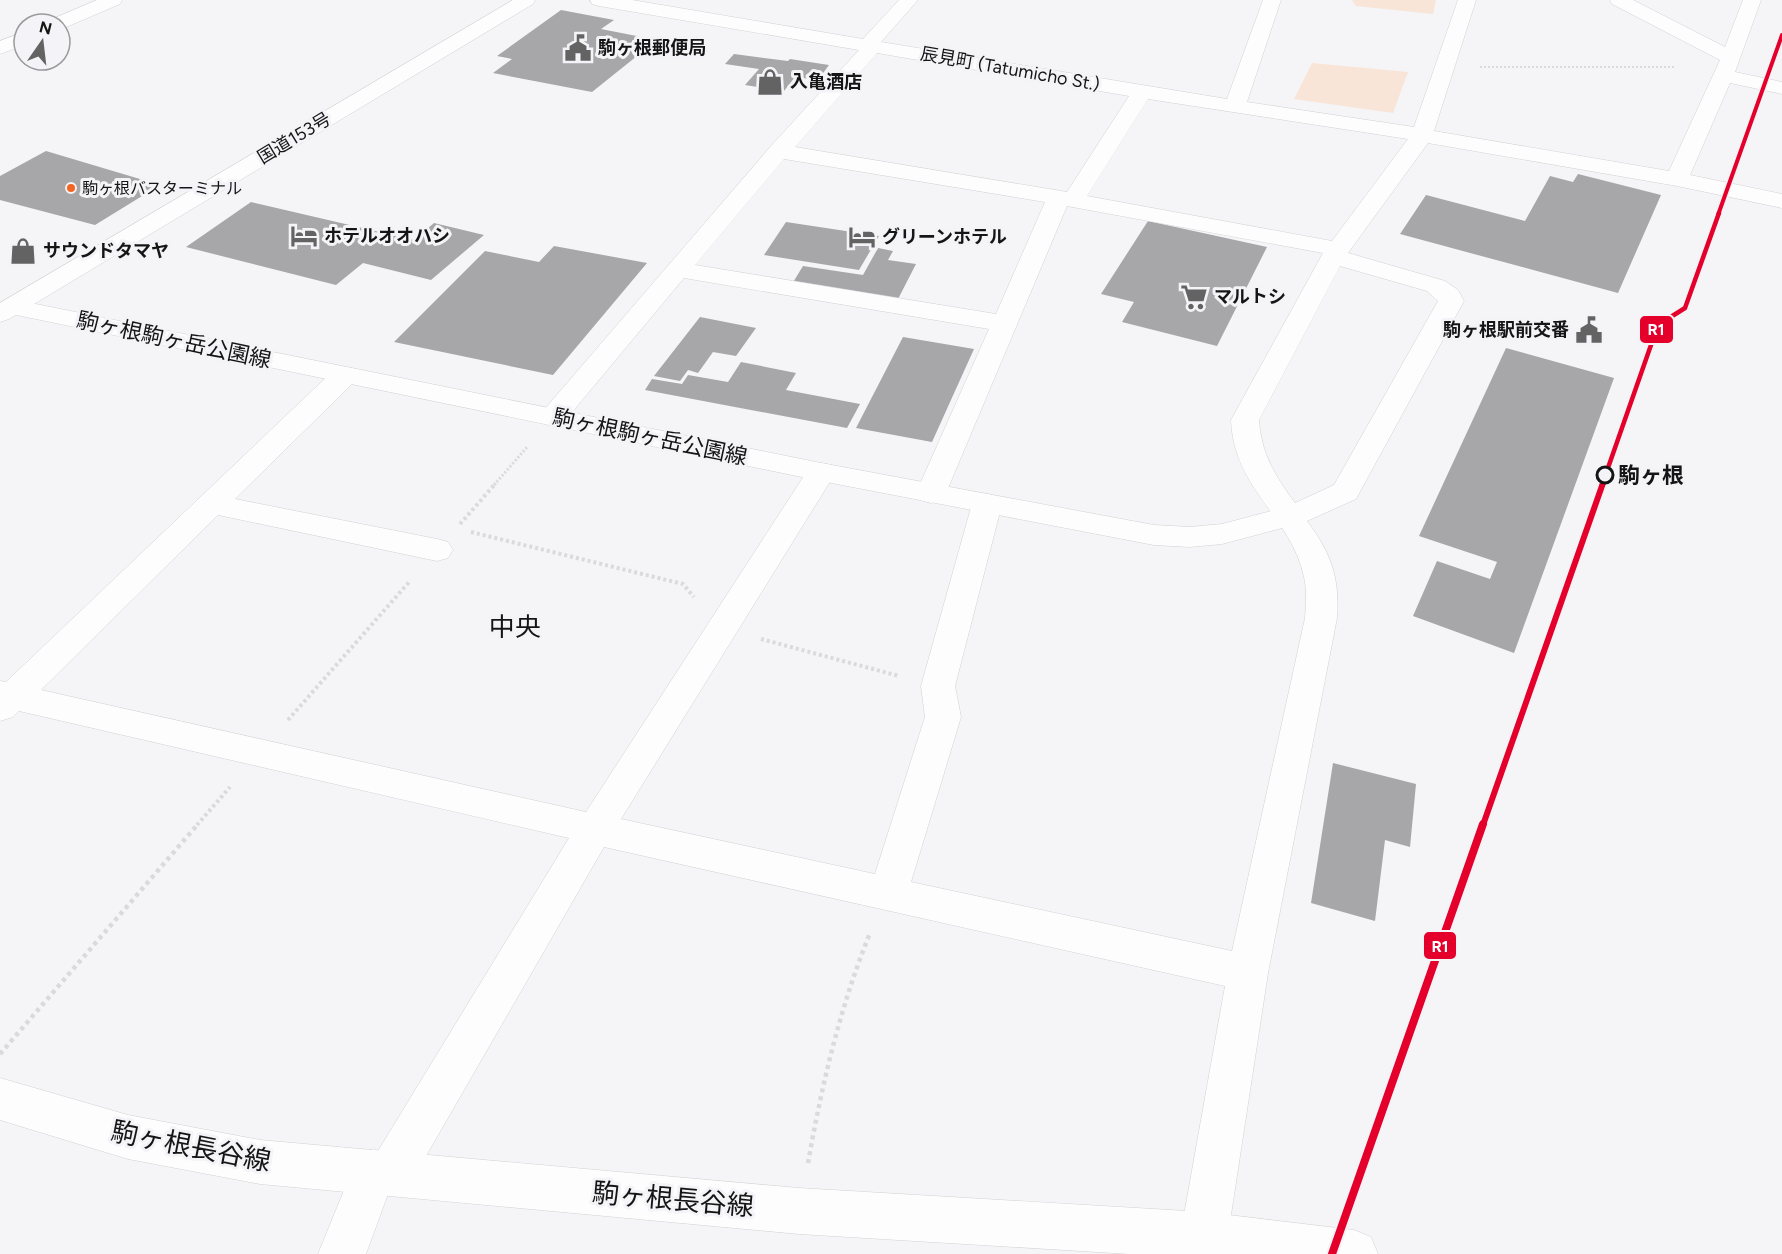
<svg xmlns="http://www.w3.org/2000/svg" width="1782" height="1254" viewBox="0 0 1782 1254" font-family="Figtree,'Noto Sans JP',sans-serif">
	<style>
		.green { fill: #f8e5d7 }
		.building { fill: #a7a6a8 }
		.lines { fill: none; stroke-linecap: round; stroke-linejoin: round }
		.minor-casing { stroke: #d2d1d3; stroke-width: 1 }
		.major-casing { stroke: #d2d1d3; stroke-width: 1 }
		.highway-casing { stroke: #d2d1d3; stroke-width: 1 }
		.path-far3 { stroke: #dadadb; stroke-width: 2; stroke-dasharray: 2 2; stroke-linecap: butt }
		.path-far2 { stroke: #dadadb; stroke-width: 3; stroke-dasharray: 2 2; stroke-linecap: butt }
		.path-far1 { stroke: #dadadb; stroke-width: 4; stroke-dasharray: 3 3; stroke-linecap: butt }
		.path { stroke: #dadadb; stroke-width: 4.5; stroke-dasharray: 4 4; stroke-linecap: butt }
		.minor { fill: #fefdfe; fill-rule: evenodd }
		.major { fill: #fefdfe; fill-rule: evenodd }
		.highway { fill: #fefdfe; fill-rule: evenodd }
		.rail-1-far3-casing { stroke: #f4f3f7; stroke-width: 7 }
		.rail-1-far2-casing { stroke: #f4f3f7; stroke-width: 8 }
		.rail-1-far1-casing { stroke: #f4f3f7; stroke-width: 10 }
		.rail-1-casing { stroke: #f4f3f7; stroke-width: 12 }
		.rail-1-far3 { stroke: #e4002b; stroke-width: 4 }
		.rail-1-far2 { stroke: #e4002b; stroke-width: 4.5 }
		.rail-1-far1 { stroke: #e4002b; stroke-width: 6 }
		.rail-1 { stroke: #e4002b; stroke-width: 8 }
		.bus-dot { fill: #f26522; stroke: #f4f3f7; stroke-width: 2 }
		.stop-dot { fill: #f4f3f7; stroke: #151516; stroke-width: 3 }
		.labels { text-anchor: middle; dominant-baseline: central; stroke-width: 6; stroke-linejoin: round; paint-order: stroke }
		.far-bus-label { font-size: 16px; fill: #151516; stroke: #f4f3f7; text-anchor: start }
		.far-poi-label { font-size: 18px; font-weight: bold; fill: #151516; stroke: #f4f3f7; text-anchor: start }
		.far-street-label { font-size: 18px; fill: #151516; stroke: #f4f3f7 }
		.street-label { font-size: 22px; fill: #151516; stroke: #f4f3f7 }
		.stop-label { font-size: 22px; font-weight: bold; fill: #151516; stroke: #f4f3f7; text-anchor: start }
		.quarter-label { font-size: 26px; fill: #151516; stroke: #f4f3f7 }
		.near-street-label { font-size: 27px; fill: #151516; stroke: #f4f3f7 }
		.line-badge { stroke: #f4f3f7; stroke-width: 2 }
		.badge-label { font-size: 16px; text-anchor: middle; font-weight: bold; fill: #fff }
	</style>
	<rect width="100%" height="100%" fill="#f5f4f6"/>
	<path class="green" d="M1352 0H1436L1433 14 1356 6Z
		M1312 63 1408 72 1393 113 1294 99Z"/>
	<path class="building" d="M561 10 614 20 601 29 657 40 592 92 493 73 512 59 497 56Z
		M734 54 788 61 790 59 829 65 818 80 795 77 784 91 745 85 759 69 725 64Z
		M46 151 160 185 95 225 0 200V176Z
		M1578 174 1661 195 1618 293 1400 234 1426 195 1525 221 1550 176 1573 182Z
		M251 202 414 240 434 223 484 235 431 280 363 263 336 285 186 247Z
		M1148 221 1267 247 1217 346 1122 322 1134 302 1101 294Z
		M786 222 879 236 859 270 764 255Z
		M554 246 647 263 553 375 394 342 485 251 539 262Z
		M878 248 893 251 888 260 916 264 897 301 792 284 803 266 863 275Z
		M700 317 756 328 736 356 713 352 698 373 688 370 680 381 654 376Z
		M903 337 974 349 932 442 856 428Z
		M1506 348 1614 378 1514 653 1413 616 1437 561 1490 579 1497 562 1419 536Z
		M741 362 796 373 786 390 860 404 847 428 645 390 652 379 682 384 688 375 728 382Z
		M1333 763 1416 784 1410 847 1385 840 1375 921 1311 903Z"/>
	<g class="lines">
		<defs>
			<path id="minor" d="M97 0H122L120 4 64 28 60 29V24H47L50 20Z
				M590 0H632L863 39 899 0H918L881 42 1227 99 1263 0H1281L1247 102 1414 127 1458 0H1476L1434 131 1669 171 1720 60 1612 4 1610 0H1633L1725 47 1743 0H1761L1735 72 1782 82V94L1730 83 1690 175 1782 194V208L1677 186 1428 143 1348 253 1445 281 1458 290 1464 301 1356 499 1307 521C1331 553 1340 578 1337 618L1268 973 1225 1254H1177L1225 986 604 847 407 1189 391 1196 388 1194 366 1254H318L358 1156 374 1149 378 1151 569 838 19 711 13 717 0 721V681L6 682 335 369 345 367 355 369 359 375 355 381 235 499 437 539 448 542 453 550 448 558 437 561 218 515 41 690 586 812 811 465 821 463 831 465 836 472 621 819 875 874 925 717 921 686 972 504 976 497 987 494 998 497 1002 504 955 686 961 717 911 882 1232 951 1305 618C1306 604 1307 590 1304 577 1291 516 1234 490 1231 420L1323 253 1067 206 946 493 942 500 931 503 920 500 916 493 989 329 684 278 563 423 553 426 543 423 539 417 543 411 771 146 859 50 599 6 592 4ZM877 53 1129 96 1067 192 795 147ZM1148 99 1408 139 1332 241 1087 196ZM784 159 1045 202 996 314 695 265ZM1340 266 1427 291 1438 301 1334 485 1295 503C1275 476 1261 453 1259 420Z
				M24 32V45L0 54V41Z"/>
			<path id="major" d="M11 299 821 463 1154 525 1190 527 1222 524 1290 506 1301 509 1305 516 1301 523 1222 544 1190 547 1154 545 821 481 2 312 0 304Z
				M0 1078 128 1115 260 1140 799 1188 1204 1212 1354 1230 1371 1237 1378 1254H1130L799 1234 260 1184 128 1159 0 1120Z"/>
			<path id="highway" d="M513 0H535L533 4 9 319 0 322V303Z"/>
		</defs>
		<use href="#minor" class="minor-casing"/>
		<use href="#major" class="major-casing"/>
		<use href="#highway" class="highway-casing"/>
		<path class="path-far3" d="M1480 67H1674"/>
		<path class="path-far2" d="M494 485 528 446"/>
		<path class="path-far1" d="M460 524 496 483
			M471 532 683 584 694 597
			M761 639 899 676
			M288 720 410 581
			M197 825 230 787"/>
		<path class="path" d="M0 1054 198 824
			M808 1163C822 1084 840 1007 870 933"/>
		<use href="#minor" class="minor"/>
		<use href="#major" class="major"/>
		<use href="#highway" class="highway"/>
		<defs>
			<path id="rail-1-far3" d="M1718 215 1782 35"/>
			<path id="rail-1-far2" d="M1602 485 1658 325 1685 308 1719 213"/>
			<path id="rail-1-far1" d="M1483 825 1603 483"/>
			<path id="rail-1" d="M1332 1254 1483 824"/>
		</defs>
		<use href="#rail-1-far3" class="rail-1-far3-casing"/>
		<use href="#rail-1-far2" class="rail-1-far2-casing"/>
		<use href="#rail-1-far1" class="rail-1-far1-casing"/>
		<use href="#rail-1" class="rail-1-casing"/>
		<use href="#rail-1-far3" class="rail-1-far3"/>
		<use href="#rail-1-far2" class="rail-1-far2"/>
		<use href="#rail-1-far1" class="rail-1-far1"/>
		<use href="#rail-1" class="rail-1"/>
	</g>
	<defs>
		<symbol id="civic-bare" viewBox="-9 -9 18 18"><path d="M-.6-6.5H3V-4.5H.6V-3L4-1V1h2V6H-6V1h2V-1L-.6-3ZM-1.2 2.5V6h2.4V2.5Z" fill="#636364" stroke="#f4f3f7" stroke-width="2.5" paint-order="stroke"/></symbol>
		<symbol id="shop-bare" viewBox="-9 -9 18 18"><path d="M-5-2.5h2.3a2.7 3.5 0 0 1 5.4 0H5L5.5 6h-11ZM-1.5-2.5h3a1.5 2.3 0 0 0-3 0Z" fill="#636364" stroke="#f4f3f7" stroke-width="2.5" paint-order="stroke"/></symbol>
		<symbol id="hotel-bare" viewBox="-9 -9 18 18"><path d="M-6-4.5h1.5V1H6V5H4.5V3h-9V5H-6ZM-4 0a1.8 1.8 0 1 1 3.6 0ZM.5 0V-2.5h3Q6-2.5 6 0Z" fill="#636364" stroke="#f4f3f7" stroke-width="2.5" paint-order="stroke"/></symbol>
		<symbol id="supermarket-bare" viewBox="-9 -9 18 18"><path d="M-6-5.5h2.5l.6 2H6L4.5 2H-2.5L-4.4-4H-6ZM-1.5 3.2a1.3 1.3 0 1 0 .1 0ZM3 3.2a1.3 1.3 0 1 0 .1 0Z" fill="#636364" stroke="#f4f3f7" stroke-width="2.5" paint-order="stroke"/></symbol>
	</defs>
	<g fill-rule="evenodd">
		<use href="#civic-bare" x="559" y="29" width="38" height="38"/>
		<use href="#shop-bare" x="751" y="63" width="38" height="38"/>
		<use href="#hotel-bare" x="285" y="217" width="38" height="38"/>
		<use href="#hotel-bare" x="843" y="218" width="38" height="38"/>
		<use href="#shop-bare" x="4" y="232" width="38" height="38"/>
		<use href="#supermarket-bare" x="1175" y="278" width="38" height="38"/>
		<use href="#civic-bare" x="1570" y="311" width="38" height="38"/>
	</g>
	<circle class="bus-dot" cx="71" cy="188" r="5"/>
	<circle class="stop-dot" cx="1605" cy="475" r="8"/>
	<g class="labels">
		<g class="far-bus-label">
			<text x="82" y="188">駒ヶ根バスターミナル</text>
		</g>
		<g class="far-poi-label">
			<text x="598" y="48">駒ヶ根郵便局</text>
			<text x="790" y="82">入亀酒店</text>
			<text x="324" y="236">ホテルオオハシ</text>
			<text x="882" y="237">グリーンホテル</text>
			<text x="43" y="251">サウンドタマヤ</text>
			<text x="1214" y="297">マルトシ</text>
			<text x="1569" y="330" text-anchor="end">駒ヶ根駅前交番</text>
		</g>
		<g class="far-street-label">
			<text transform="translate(1010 69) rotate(10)">辰見町 (Tatumicho St.)</text>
			<text transform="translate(294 138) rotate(-31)">国道153号</text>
		</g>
		<g class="street-label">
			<text transform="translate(174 340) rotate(12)">駒ヶ根駒ヶ岳公園線</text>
			<text transform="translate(650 437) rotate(12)">駒ヶ根駒ヶ岳公園線</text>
		</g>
		<g class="stop-label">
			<text x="1618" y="475">駒ヶ根</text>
		</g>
		<g class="quarter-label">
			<text x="515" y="627">中央</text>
		</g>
		<g class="near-street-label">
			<text transform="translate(191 1146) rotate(11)">駒ヶ根長谷線</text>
			<text transform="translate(673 1199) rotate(5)">駒ヶ根長谷線</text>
		</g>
	</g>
	<g class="line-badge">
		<rect x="1639" y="315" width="35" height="29" rx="6" fill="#e4002b"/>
		<rect x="1423" y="931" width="34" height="29" rx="6" fill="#e4002b"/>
	</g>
	<g class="badge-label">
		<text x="1656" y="335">R1</text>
		<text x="1440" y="952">R1</text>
	</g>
	<g transform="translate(42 42) rotate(14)"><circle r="28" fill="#f4f3f7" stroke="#9b9a9d" stroke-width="1.5"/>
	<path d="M0-4.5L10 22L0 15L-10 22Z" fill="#636364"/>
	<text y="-9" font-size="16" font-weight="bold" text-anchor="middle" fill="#151516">N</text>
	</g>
</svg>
